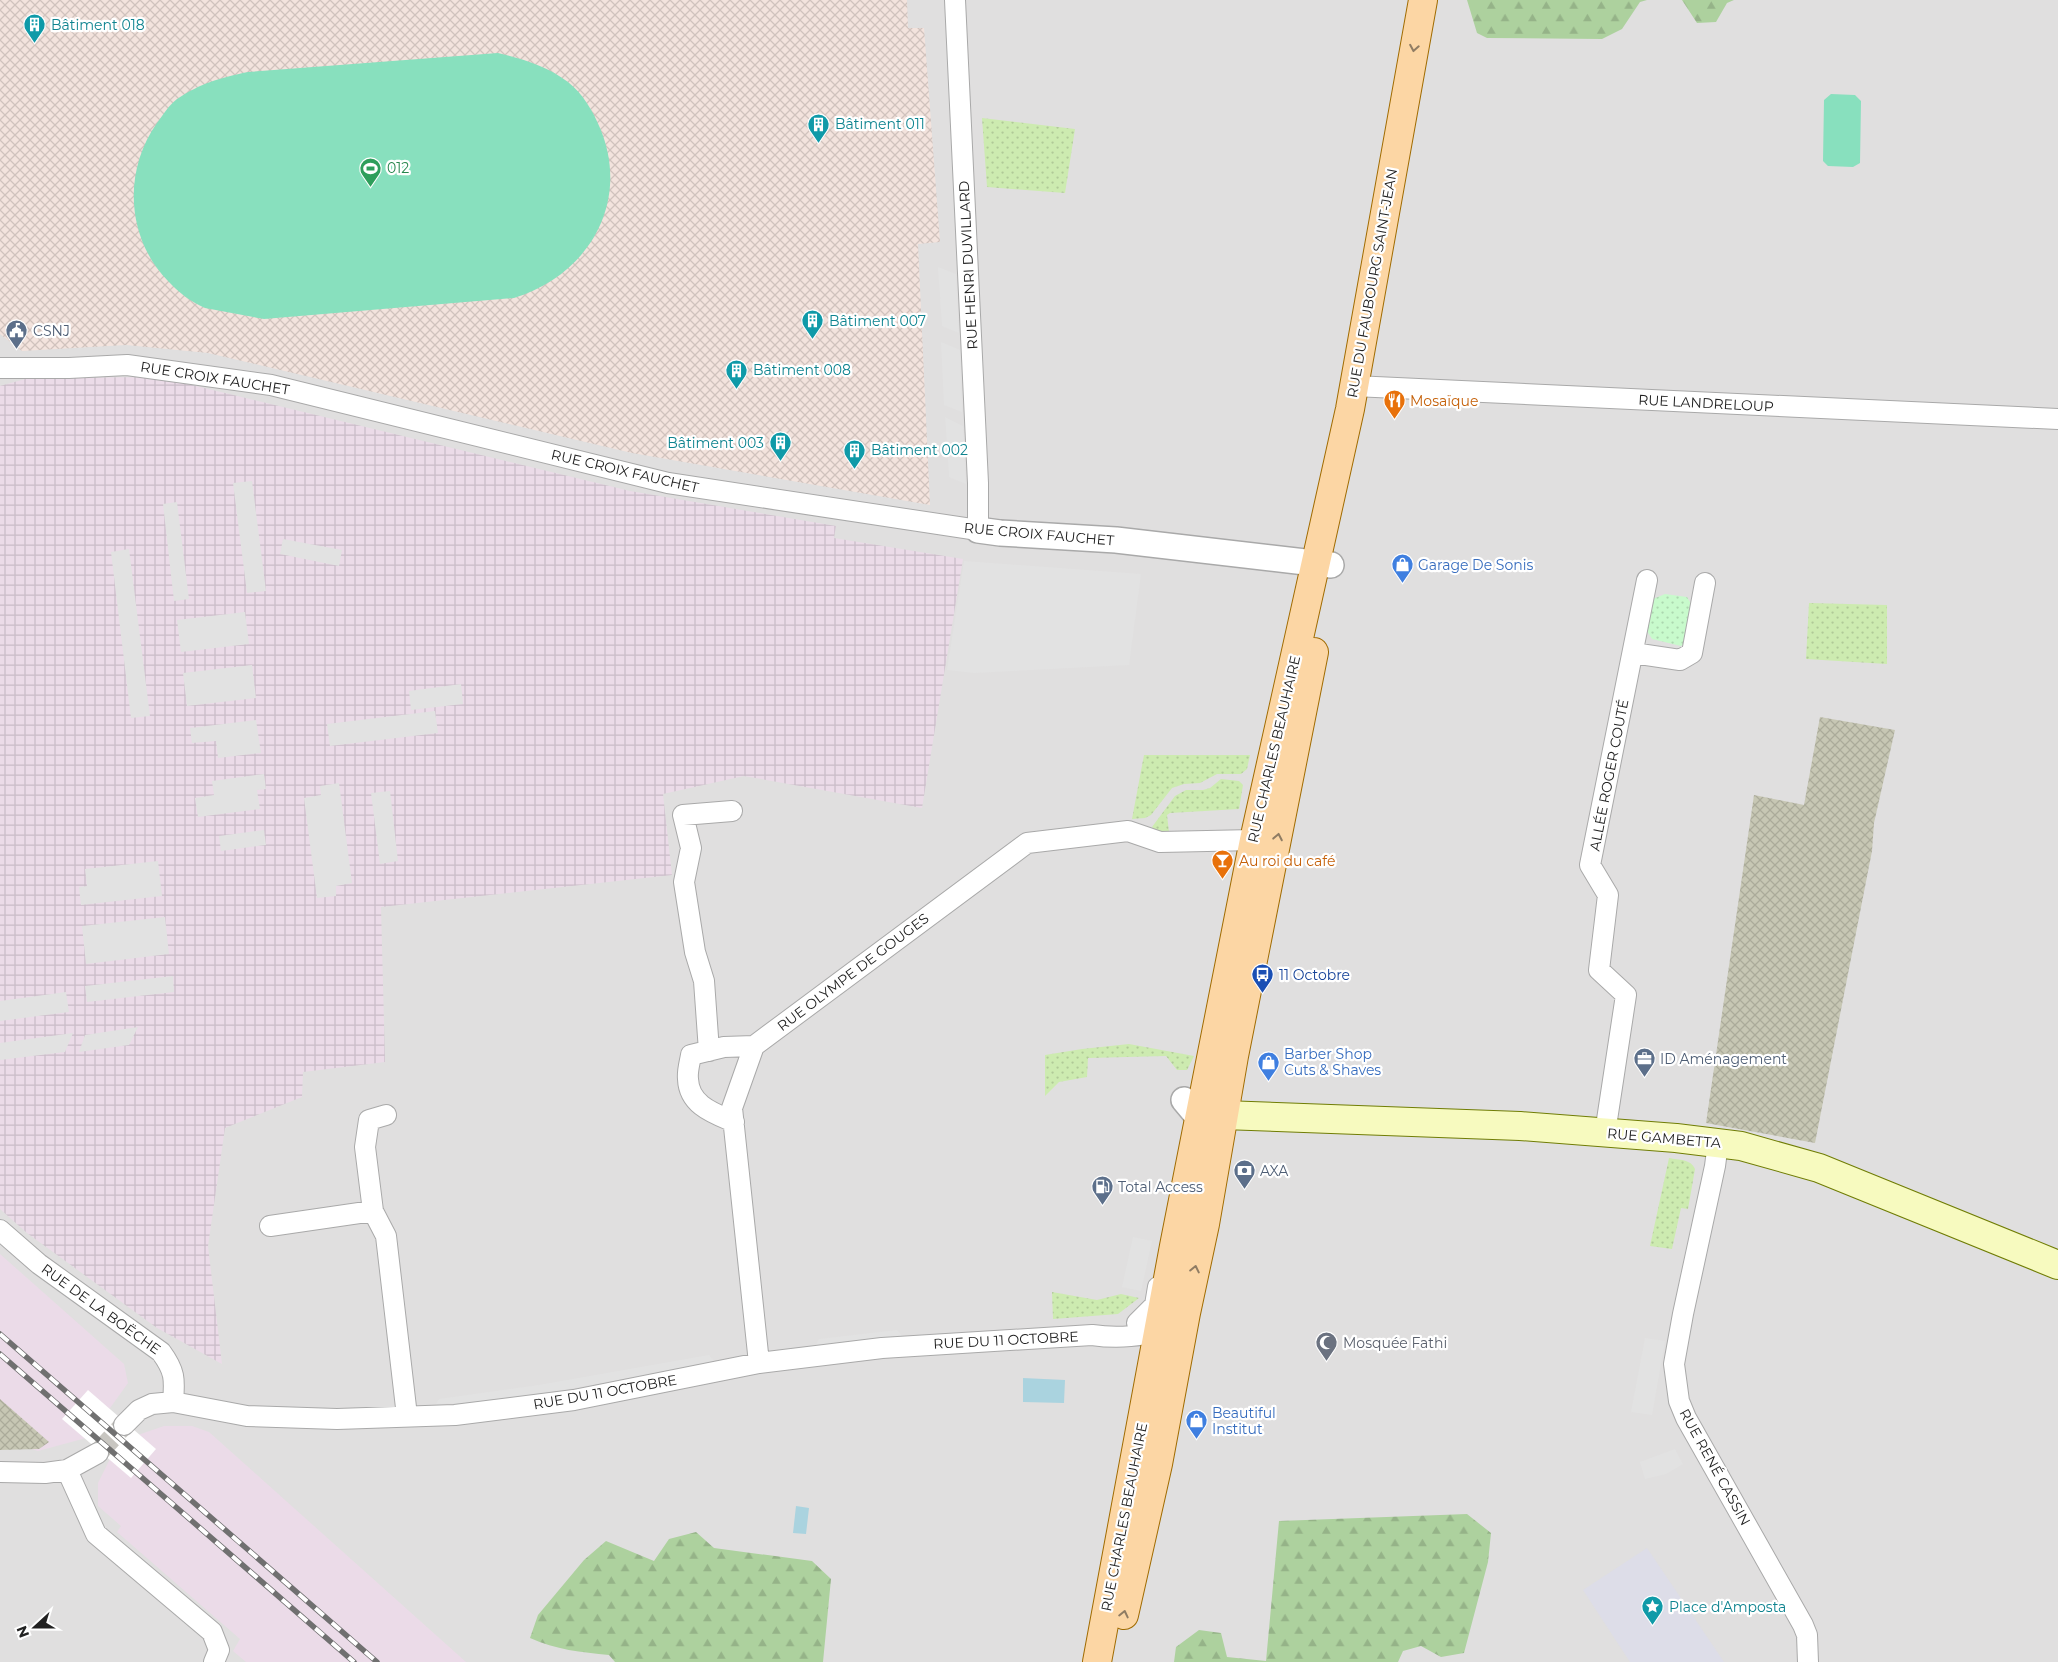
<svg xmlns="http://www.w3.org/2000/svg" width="2058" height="1662" viewBox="0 0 2058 1662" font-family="Montserrat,sans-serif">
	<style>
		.residential { fill: #e0dfdf }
		.industrial { fill: url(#industrial-grid) }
		.military { fill: url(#military-cross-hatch) }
		.railway { fill: #ebdbe8 }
		.construction { fill: url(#construction-cross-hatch) }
		.grass { fill: url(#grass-dots) }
		.forest { fill: url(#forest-firs) }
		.park { fill: url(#park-dots) }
		.pitch { fill: #88e0be }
		.parking { fill: #e2e2e2 }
		.plaza { fill: #dddde8 }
		.water { fill: #aad3df }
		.pier { fill: #fff }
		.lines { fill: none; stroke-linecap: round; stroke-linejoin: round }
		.minor-tunnel { stroke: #c8c6c1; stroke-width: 20; stroke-dasharray: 20 10; stroke-linecap: butt }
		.minor-casing { stroke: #a9a9a9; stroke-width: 22 }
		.tertiary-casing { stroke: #a9a9a9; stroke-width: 28 }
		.secondary-casing { stroke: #707d05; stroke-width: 30 }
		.primary-casing { stroke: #a06b00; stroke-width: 30 }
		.minor { stroke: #fff; stroke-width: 20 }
		.tertiary { stroke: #fff; stroke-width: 25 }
		.secondary { stroke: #f7fabf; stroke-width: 28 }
		.primary { stroke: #fcd6a4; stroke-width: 28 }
		.rail-casing { stroke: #707070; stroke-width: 5.5 }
		.rail { stroke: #fff; stroke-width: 4; stroke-dasharray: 11; stroke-linecap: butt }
		.oneway { stroke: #8f7c63 }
		.labels { text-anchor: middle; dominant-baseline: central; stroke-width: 4.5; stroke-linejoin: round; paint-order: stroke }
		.culture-label { font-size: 14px; fill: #0d838f; stroke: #fff; text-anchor: start }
		.leisure-label { font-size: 14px; fill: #27864d; stroke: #fff; text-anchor: start }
		.street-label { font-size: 14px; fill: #222; stroke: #fff }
		.service-label { font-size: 14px; fill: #4e5e75; stroke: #fff; text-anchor: start }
		.food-label { font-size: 14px; fill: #c56008; stroke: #fff; text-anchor: start }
		.shop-label { font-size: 14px; fill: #366cbe; stroke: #fff; text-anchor: start }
		.transit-label { font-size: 14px; fill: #164399; stroke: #fff; text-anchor: start }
		.worship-label { font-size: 14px; fill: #5b616d; stroke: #fff; text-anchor: start }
	</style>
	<defs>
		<pattern id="industrial-grid" width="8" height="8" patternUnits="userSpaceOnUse" patternTransform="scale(1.25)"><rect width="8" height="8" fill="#ebdbe8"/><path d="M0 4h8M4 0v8" fill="none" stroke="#c9bcc7"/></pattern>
		<pattern id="military-cross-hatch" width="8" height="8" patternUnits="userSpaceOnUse" patternTransform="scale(1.25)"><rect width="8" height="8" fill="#f3e3dd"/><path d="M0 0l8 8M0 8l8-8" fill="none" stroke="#d0c2bd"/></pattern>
		<pattern id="construction-cross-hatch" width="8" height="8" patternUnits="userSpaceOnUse" patternTransform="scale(1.25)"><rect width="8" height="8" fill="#c7c7b4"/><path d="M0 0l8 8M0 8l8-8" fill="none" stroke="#abab9a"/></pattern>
		<pattern id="grass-dots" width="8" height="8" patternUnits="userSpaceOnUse" patternTransform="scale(1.25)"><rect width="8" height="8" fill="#cdebb0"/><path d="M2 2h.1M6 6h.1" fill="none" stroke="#b0c997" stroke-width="1.8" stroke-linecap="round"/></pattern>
		<pattern id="forest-firs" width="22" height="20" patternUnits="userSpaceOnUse" patternTransform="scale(1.25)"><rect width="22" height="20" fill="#add19e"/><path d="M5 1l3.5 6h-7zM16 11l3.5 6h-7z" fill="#95b388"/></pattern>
		<pattern id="park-dots" width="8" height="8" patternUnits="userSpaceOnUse" patternTransform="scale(1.25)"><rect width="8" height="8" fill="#c8facc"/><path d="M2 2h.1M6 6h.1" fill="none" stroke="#acd6af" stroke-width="1.8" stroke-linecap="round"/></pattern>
	</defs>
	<rect width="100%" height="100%" fill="#f2efe9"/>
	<path class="residential" d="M0 0H2058V1662H0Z"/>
	<path class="industrial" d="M159 377 630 491 836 526 834 538 963 559 922 808 744 776 663 794 672 875 381 907 385 1062 303 1072 302 1097 225 1128 208 1246 222 1364 157 1328 27 1233 0 1209V386L29 378Z"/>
	<path class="military" d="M0 0H907L908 28H924L940 242 918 244 930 505 632 453 208 353 126 345 22 351 0 334Z"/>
	<path class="railway" d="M0 1254 124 1364 128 1383 105 1415 132 1437 164 1426H192L209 1432 466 1662H246L233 1651 240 1639 117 1532 121 1526 98 1506V1483L110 1459 86 1438 38 1451 11 1443 0 1433Z"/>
	<path class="construction" d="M1820 717 1895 730 1874 823 1872 851 1815 1143 1706 1123 1754 795 1804 805Z
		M0 1399 49 1442 39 1449 0 1450Z"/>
	<path class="grass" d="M982 118 1075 129 1065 193 987 187Z
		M1809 603 1887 605V664L1806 659Z
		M1144 755H1250L1247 769 1241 774H1217L1200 783 1184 784 1172 788 1151 815 1145 818 1132 819Z
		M1221 779 1239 781 1243 785 1239 809 1170 813 1167 815 1169 832 1160 835 1152 827 1175 796 1186 790H1203L1210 788Z
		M1129 1044 1194 1056 1187 1070H1177L1166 1056 1088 1058 1087 1077 1059 1082 1045 1096V1055L1082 1049Z
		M1669 1158C1679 1160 1691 1159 1695 1169L1688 1209 1681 1208 1672 1249 1650 1246Z
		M1052 1292 1097 1300 1121 1294 1139 1298 1118 1314 1053 1319Z"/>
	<path class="forest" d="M1467 0H1647L1640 2 1622 29 1602 39 1487 38 1477 33Z
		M1682 0H1734L1727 3 1716 22 1697 23Z
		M1467 1514 1491 1533 1488 1562 1464 1653 1441 1657 1421 1646 1403 1651 1398 1662H1174L1176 1647 1199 1630 1221 1633 1227 1657 1266 1661 1279 1521Z
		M696 1532 714 1548 812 1561 831 1579 823 1662H615L609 1655C581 1652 556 1650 530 1638L538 1615 584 1560 606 1541 654 1561 669 1539Z"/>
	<path class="park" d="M1665 594 1687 597 1693 607 1685 643 1681 646 1652 639 1647 631 1653 599Z"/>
	<path class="pitch" d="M498 53C523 59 547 66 568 82 583 94 593 111 600 128 631 202 589 275 514 298L264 319 205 308C191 302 178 292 168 281 126 238 123 171 157 123 163 115 169 105 177 99 201 83 220 78 248 72Z
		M1831 94 1855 95 1861 101 1860 163 1853 167 1828 166 1823 161 1824 100Z"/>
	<path class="parking" d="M938 267 956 274 959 333 942 326Z
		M941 342 960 350 962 412 944 405Z
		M945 417 963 426 966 484 949 477Z
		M252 481 266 591 247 593 233 483Z
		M177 502 189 599 174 601 163 504Z
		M283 539 342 550 339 566 280 554Z
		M129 549 150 716 131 718 111 552Z
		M964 561 1141 574 1129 665 974 673 947 670Z
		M245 612 249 644 181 652 177 620Z
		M252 665 256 698 187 706 183 673Z
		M461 684 463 704 411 710 409 691Z
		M435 711 438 733 330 746 327 724Z
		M256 720 261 753 218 758 216 741 192 743 190 728Z
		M264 774 266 789 257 790 260 809 198 817 195 798 214 795 212 781Z
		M339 783 352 883 336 886V896L317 898 304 798 321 795 320 786Z
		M390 791 398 861 380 864 371 793Z
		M264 830 266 845 221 851 219 836Z
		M158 861 162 896 81 905 79 887 87 886 85 869Z
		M165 917 169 954 86 964 82 926Z
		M173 976 174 992 87 1002 85 986Z
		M66 992 69 1012 0 1021V1001Z
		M138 1027 129 1045 79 1052 85 1035Z
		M73 1033 65 1052 0 1060V1043Z
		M1133 1237 1152 1241 1141 1291 1122 1287Z
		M897 1330 904 1338 815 1347 819 1339Z
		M1645 1338 1665 1341 1652 1415 1631 1412Z
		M709 1355 715 1362 586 1386 489 1402 436 1404 439 1399 539 1385Z
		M1675 1449 1683 1464 1666 1474 1645 1479 1640 1462Z"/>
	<path class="plaza" d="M1647 1548 1724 1662H1630L1583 1590Z"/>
	<path class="water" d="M1023 1378 1065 1380 1064 1403 1023 1402Z
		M796 1506 809 1508 806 1534 793 1533Z"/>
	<path class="pier" d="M88 1390 156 1449 131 1478 62 1419Z"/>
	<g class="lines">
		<path class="minor-tunnel" d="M98 1453 124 1425"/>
		<defs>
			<path id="minor" d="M0 368H69L127 365 271 385 668 483 978 530V483L955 0
				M1354 386 2058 419
				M1633 653 1680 660 1692 653 1705 583
				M709 1051 704 981 695 952 684 882 691 848 683 815 732 811
				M386 1115 369 1120 365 1147 373 1211 386 1236 407 1416
				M734 1122C713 1113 689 1105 688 1079 687 1071 690 1062 691 1055L724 1047 754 1046
				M1605 1133 1626 995 1599 970 1608 895 1590 865 1647 580
				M1718 1143 1715 1166 1683 1314 1674 1364 1679 1401 1686 1418 1803 1625 1807 1635 1808 1662
				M270 1226 373 1211
				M0 1230 39 1264 161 1352C175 1371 175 1379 173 1402
				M1137 1323 1155 1305 1158 1287
				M759 1363 732 1108 754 1046 1027 843 1128 831 1160 842 1254 840
				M124 1425 139 1410 152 1404 173 1402 247 1416 337 1419 455 1415 574 1400 759 1363 882 1348 1092 1335C1120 1339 1141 1336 1168 1329
				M67 1470 96 1534 212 1632 219 1650 214 1662
				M0 1472 45 1473 67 1470 98 1453"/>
			<path id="tertiary" d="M978 530 1000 533 1116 540 1331 565
				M1184 1100 1210 1131"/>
			<path id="secondary" d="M1214 1094 1223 1115 1520 1126 1676 1138 1741 1146 1819 1168 2058 1265"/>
			<path id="primary" d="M1124 1615 1158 1464 1186 1313 1205 1224 1234 1056 1314 652
				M1097 1662 1174 1246 1254 840 1350 409 1423 0"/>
		</defs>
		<use href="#minor" class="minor-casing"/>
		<use href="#tertiary" class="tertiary-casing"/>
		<use href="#secondary" class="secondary-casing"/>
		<use href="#primary" class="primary-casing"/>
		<use href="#minor" class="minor"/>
		<use href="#tertiary" class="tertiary"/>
		<use href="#secondary" class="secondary"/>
		<use href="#primary" class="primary"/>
		<defs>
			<path id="rail" d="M0 1334 377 1662
				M0 1354 354 1662"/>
		</defs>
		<use href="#rail" class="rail-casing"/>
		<use href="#rail" class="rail"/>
	</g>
	<defs><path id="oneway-chevron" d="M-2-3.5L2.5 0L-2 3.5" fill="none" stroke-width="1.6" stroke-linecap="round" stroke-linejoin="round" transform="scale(1.25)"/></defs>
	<g class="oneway">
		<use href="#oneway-chevron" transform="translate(1414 48) rotate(100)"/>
		<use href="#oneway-chevron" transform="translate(1278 837) rotate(-79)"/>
		<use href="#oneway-chevron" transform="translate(1195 1269) rotate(-78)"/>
		<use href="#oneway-chevron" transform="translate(1124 1614) rotate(-77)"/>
	</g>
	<defs>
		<symbol id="building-pin" viewBox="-11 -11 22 30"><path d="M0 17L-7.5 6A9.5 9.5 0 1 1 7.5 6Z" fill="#0f9aa8" stroke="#fff"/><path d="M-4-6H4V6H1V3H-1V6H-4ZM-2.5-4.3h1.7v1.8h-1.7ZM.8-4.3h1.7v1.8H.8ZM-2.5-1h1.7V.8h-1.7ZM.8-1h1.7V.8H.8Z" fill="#fff"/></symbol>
		<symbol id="stadium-pin" viewBox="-11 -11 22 30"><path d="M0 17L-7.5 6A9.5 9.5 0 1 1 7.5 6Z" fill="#2e9e5b" stroke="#fff"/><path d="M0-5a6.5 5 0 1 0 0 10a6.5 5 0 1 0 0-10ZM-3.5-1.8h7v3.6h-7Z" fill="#fff"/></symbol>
		<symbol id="civic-pin" viewBox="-11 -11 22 30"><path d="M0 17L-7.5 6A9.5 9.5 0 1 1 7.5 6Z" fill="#5c6f8a" stroke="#fff"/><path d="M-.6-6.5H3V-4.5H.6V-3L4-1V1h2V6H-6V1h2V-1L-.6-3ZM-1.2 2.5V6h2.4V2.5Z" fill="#fff"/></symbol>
		<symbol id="restaurant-pin" viewBox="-11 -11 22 30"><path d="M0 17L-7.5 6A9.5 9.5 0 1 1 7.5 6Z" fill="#e8710a" stroke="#fff"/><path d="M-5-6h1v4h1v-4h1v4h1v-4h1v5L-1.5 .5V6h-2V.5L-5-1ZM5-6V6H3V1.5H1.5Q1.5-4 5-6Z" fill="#fff"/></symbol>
		<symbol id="shop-pin" viewBox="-11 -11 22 30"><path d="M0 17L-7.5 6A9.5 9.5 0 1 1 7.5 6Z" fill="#3f7fe0" stroke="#fff"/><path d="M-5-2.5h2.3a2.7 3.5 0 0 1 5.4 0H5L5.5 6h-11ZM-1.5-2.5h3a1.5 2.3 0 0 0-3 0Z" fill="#fff"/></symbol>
		<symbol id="bar-pin" viewBox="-11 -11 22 30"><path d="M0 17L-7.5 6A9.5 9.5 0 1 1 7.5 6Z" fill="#e8710a" stroke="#fff"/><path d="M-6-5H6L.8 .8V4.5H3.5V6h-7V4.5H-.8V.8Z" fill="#fff"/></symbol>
		<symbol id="bus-pin" viewBox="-11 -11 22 30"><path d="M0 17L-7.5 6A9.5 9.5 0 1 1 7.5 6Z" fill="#1a4fb4" stroke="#fff"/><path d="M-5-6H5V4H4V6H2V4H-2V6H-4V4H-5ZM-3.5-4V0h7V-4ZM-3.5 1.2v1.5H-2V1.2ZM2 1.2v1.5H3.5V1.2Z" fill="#fff"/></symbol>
		<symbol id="office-pin" viewBox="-11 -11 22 30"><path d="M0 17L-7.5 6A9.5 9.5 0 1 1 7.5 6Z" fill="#5c6f8a" stroke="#fff"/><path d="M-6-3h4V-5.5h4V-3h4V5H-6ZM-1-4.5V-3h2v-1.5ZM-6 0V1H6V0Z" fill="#fff"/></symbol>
		<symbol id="bank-pin" viewBox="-11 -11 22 30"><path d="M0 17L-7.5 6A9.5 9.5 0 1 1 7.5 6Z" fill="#5c6f8a" stroke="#fff"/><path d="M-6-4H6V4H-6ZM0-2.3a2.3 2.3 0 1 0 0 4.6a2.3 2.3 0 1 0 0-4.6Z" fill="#fff"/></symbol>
		<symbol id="fuel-pin" viewBox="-11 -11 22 30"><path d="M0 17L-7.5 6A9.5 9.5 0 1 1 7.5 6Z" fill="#5c6f8a" stroke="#fff"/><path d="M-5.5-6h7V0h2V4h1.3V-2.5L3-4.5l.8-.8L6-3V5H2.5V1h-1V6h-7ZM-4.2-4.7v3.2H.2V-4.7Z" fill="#fff"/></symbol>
		<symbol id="mosque-pin" viewBox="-11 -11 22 30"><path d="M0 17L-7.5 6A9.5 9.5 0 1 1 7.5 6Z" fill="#6b7280" stroke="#fff"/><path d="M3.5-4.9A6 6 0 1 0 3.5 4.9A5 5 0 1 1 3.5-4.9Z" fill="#fff"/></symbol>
		<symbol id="sight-pin" viewBox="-11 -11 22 30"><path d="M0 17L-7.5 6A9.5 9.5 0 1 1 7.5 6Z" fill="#0f9aa8" stroke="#fff"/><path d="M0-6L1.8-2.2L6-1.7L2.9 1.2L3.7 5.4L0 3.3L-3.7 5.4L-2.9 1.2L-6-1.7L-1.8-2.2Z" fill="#fff"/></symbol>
	</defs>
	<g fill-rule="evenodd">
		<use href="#building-pin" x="22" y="12" width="25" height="34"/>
		<use href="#building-pin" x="806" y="112" width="25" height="34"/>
		<use href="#stadium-pin" x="358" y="156" width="25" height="34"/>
		<use href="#building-pin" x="800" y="308" width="25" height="34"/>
		<use href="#civic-pin" x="4" y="318" width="25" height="34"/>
		<use href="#building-pin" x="724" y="358" width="25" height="34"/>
		<use href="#restaurant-pin" x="1382" y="388" width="25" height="34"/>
		<use href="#building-pin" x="768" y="430" width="25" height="34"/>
		<use href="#building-pin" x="842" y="438" width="25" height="34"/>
		<use href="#shop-pin" x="1390" y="552" width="25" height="34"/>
		<use href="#bar-pin" x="1210" y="848" width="25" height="34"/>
		<use href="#bus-pin" x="1250" y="962" width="25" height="34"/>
		<use href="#office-pin" x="1632" y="1046" width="25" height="34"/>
		<use href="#shop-pin" x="1256" y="1050" width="25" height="34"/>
		<use href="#bank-pin" x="1232" y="1158" width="25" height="34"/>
		<use href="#fuel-pin" x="1090" y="1174" width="25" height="34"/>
		<use href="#mosque-pin" x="1314" y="1330" width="25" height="34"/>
		<use href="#shop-pin" x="1184" y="1408" width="25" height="34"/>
		<use href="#sight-pin" x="1640" y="1594" width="25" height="34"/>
	</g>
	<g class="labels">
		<g class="culture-label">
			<text x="51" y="25">Bâtiment 018</text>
			<text x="835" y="124">Bâtiment 011</text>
			<text x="829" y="321">Bâtiment 007</text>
			<text x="753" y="370">Bâtiment 008</text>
			<text x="764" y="443" text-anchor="end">Bâtiment 003</text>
			<text x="871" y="450">Bâtiment 002</text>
			<text x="1669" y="1607">Place d'Amposta</text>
		</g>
		<g class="leisure-label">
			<text x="387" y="168">012</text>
		</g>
		<g class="street-label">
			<text transform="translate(968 265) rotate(-93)">RUE HENRI DUVILLARD</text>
			<text transform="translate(1372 283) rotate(-80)">RUE DU FAUBOURG SAINT-JEAN</text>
			<text transform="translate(215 378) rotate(9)">RUE CROIX FAUCHET</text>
			<text transform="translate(1706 403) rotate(3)">RUE LANDRELOUP</text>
			<text transform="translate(625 471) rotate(13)">RUE CROIX FAUCHET</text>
			<text transform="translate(1039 534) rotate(5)">RUE CROIX FAUCHET</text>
			<text transform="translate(1274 749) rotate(-77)">RUE CHARLES BEAUHAIRE</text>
			<text transform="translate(1609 775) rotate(-79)">ALLÉE ROGER COUTÉ</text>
			<text transform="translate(853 972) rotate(-37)">RUE OLYMPE DE GOUGES</text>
			<text transform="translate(1664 1138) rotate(5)">RUE GAMBETTA</text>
			<text transform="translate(101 1309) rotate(36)">RUE DE LA BOËCHE</text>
			<text transform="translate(1006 1340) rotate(-3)">RUE DU 11 OCTOBRE</text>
			<text transform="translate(605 1392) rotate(-10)">RUE DU 11 OCTOBRE</text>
			<text transform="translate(1715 1467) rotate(61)">RUE RENÉ CASSIN</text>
			<text transform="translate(1124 1517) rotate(-79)">RUE CHARLES BEAUHAIRE</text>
		</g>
		<g class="service-label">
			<text x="33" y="331">CSNJ</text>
			<text x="1660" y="1059">ID Aménagement</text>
			<text x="1260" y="1171">AXA</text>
			<text x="1118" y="1187">Total Access</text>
		</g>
		<g class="food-label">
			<text x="1410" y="401">Mosaïque</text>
			<text x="1239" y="861">Au roi du café</text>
		</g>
		<g class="shop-label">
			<text x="1418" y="565">Garage De Sonis</text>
			<text x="1284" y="1054">Barber Shop<tspan x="1284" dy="16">Cuts &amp; Shaves</tspan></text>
			<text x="1212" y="1413">Beautiful<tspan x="1212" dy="16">Institut</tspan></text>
		</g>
		<g class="transit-label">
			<text x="1279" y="975">11 Octobre</text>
		</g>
		<g class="worship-label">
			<text x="1343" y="1343">Mosquée Fathi</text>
		</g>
	</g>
	<g transform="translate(35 1627) rotate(249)" stroke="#ffffff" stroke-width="4" paint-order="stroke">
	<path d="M0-4L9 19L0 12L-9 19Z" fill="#222222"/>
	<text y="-8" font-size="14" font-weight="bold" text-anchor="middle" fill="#222222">N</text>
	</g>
</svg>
